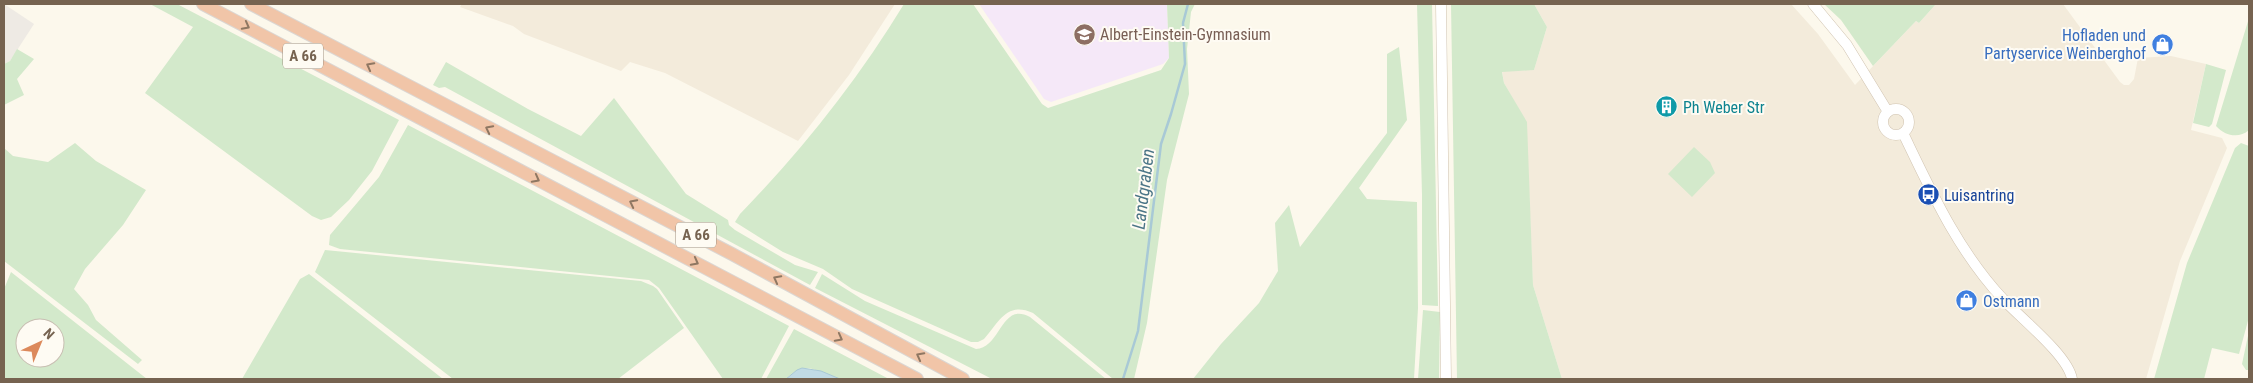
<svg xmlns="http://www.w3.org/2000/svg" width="2253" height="383" viewBox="0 0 2253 383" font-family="'Roboto Condensed',sans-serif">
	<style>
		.residential { fill: #f3ebdb }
		.industrial { fill: #eeeae4 }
		.education { fill: #f5e8f8 }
		.green { fill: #d3e9cb; fill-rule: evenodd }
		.water { fill: #c1dbe5; stroke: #a8c9d6 }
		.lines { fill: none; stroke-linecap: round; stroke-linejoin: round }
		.stream { stroke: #a8c9d6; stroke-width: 2.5 }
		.secondary-casing { stroke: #d0c3b0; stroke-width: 11 }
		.highway-casing { stroke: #dbd6d2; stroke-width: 14 }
		.secondary { stroke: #fff; stroke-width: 10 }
		.highway { stroke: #f1c5a8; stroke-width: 12 }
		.oneway { stroke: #8f7762 }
		.labels { text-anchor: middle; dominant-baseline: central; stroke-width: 4; stroke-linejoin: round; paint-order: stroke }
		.shield { fill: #fefbf3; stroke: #9f9181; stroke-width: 1 }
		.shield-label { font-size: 15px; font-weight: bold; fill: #766350 }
		.education-label { font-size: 16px; fill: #785e54; stroke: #fefbf3; text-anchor: start }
		.shop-label { font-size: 16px; fill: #366cbe; stroke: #fefbf3; text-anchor: end }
		.culture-label { font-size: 16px; fill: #0d838f; stroke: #fefbf3; text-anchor: start }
		.transit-label { font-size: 16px; fill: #164399; stroke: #fefbf3; text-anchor: start }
		.water-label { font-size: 18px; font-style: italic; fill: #4b7587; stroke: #fefbf3 }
	</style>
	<rect width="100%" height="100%" fill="#fcf8ec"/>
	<path class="residential" d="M462 4H895L849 75 798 141 665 73 630 62 621 71 524 34 513 26 460 7Z
		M1534 4H1791L1818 34 1855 85 1916 21 1919 23 1936 4H2063L2120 82 2124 85H2129L2134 79 2138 58 2171 56 2206 64 2191 130 2222 138 2227 148 2180 261 2146 379H1562L1533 285 1526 122 1504 83 1502 71 1534 70 1547 27Z"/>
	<path class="industrial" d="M4 4 34 24 10 61 4 64Z"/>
	<path class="education" d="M979 4H1167L1169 58 1163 64 1051 102 1044 99Z"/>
	<path class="green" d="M150 4H177L399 120 372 171 349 200 331 217 321 220 312 216 145 93 193 27Z
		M904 4H973L1042 104 1048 108 1161 70 1169 58 1167 4H1195L1191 12 1187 49 1189 94 1167 180 1147 323 1134 379H1113L1033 313C1007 301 999 322 984 339L978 342H971L852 289 823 269 783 252 735 222 740 214C802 150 858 80 904 4Z
		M1417 4H1432L1438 306 1422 305V195Z
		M1451 4H1534L1547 27 1534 70 1502 72 1504 83 1527 122 1533 285 1562 379H1457Z
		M1824 4H1936L1919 23 1916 21 1873 66 1841 20Z
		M2249 18V130C2239 139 2225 136 2216 126Z
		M1399 47 1407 120 1359 188 1367 199 1417 202 1418 308 1414 379H1193L1221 344 1259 303 1278 271 1275 223 1289 205 1300 247 1387 133V54Z
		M17 49 34 59 17 79 24 95 4 105V64L10 61Z
		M446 62 528 109 581 136 614 98 686 194 728 220 729 225 735 230 795 265 818 272 810 285 445 87 439 88 433 85Z
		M2206 64 2226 70 2212 124 2209 127 2193 123Z
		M408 125 789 326 761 379H723L659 288 649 280 340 249 329 245 330 235 379 177Z
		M75 143 96 161 146 190 123 225 85 269 74 289 88 305 96 320 142 360 138 364 4 261V148L13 156 48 162Z
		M2241 143 2249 146V317L2239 354 2212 348 2204 379H2154L2187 263 2235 148Z
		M1694 147 1710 162 1715 173 1692 197 1668 174Z
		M325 250 641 281 653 286 657 289 684 328 618 379H453L315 272Z
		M11 272 147 379H4V289ZM25 328H55V358H25Z
		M309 274 443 379H242L300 279Z
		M822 274 865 301 976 349C1001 348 1001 301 1030 317L1106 379H992L815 288Z
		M1423 310 1440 312 1439 379H1418Z
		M794 329 889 379C874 379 856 382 841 379 818 375 808 357 786 379H766Z
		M2249 331V370H2246L2242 364Z"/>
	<path class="water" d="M802 368 821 371 840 379H786L797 370Z"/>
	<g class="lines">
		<path class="stream" d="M1123 379 1138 331 1161 144 1171 114 1185 64 1183 23 1188 4"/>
		<defs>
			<path id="secondary" d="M1441 4 1446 379
				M1813 4 1847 45 1888 112
				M1883 122a13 13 0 1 1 26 0a13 13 0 1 1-26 0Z
				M1903 133C1931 191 1958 251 2003 299 2020 318 2068 355 2072 379"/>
			<path id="highway" d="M203 4 917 379
				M251 4 732 254 963 379"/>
		</defs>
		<use href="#secondary" class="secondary-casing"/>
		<use href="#highway" class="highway-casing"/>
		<use href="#secondary" class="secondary"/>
		<use href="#highway" class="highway"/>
	</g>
	<defs><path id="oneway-chevron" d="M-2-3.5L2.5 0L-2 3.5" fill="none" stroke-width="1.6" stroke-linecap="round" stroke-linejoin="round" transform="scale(1.25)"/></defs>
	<g class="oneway">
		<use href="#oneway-chevron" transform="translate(246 26) rotate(28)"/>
		<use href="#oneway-chevron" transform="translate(370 66) rotate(-152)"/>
		<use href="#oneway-chevron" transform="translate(489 129) rotate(-153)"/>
		<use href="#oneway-chevron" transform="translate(536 179) rotate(28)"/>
		<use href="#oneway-chevron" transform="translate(633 203) rotate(-153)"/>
		<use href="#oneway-chevron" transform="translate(695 262) rotate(28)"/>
		<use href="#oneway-chevron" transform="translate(777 279) rotate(-152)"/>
		<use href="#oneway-chevron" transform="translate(839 338) rotate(28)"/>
		<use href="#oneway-chevron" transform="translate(920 356) rotate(-152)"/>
	</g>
	<defs>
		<symbol id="school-disc" viewBox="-11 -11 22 22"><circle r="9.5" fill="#8d6e63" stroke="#fefbf3"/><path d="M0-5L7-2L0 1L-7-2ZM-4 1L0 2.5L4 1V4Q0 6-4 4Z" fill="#fff"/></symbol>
		<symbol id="shop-disc" viewBox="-11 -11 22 22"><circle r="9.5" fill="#3f7fe0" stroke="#fefbf3"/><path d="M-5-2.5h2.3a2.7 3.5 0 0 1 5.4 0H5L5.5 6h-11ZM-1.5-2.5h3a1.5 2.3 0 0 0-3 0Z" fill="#fff"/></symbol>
		<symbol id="building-disc" viewBox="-11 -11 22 22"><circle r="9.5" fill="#0f9aa8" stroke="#fefbf3"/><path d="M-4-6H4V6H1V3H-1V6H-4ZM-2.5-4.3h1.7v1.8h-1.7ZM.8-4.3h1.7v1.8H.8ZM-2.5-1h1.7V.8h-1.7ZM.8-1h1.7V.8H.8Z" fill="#fff"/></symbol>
		<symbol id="bus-disc" viewBox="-11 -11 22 22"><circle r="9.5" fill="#1a4fb4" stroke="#fefbf3"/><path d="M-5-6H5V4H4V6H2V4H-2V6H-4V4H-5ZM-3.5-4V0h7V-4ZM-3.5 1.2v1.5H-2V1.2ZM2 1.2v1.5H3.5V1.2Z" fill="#fff"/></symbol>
	</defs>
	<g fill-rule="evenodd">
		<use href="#school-disc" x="1072" y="22" width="25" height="25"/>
		<use href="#shop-disc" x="2150" y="32" width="25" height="25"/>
		<use href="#building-disc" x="1654" y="94" width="25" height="25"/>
		<use href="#bus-disc" x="1916" y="182" width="25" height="25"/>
		<use href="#shop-disc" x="1954" y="288" width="25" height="25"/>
	</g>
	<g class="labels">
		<g class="shield">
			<rect x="283" y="43.5" width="40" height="25" rx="4"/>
			<rect x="676" y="222.5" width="40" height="25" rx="4"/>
		</g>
		<g class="shield-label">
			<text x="303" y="56">A 66</text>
			<text x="696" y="235">A 66</text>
		</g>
		<g class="education-label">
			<text x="1100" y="34">Albert-Einstein-Gymnasium</text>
		</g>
		<g class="shop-label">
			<text x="2146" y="35">Hofladen und<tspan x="2146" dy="18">Partyservice Weinberghof</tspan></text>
			<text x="1983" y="301" text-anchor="start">Ostmann</text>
		</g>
		<g class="culture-label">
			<text x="1683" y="107">Ph Weber Str</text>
		</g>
		<g class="transit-label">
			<text x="1944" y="195">Luisantring</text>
		</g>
		<g class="water-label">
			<text transform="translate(1143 189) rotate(-83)">Landgraben</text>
		</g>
	</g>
	<rect width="2253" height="383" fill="none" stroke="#766350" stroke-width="10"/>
	<g transform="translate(40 343) rotate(44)"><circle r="24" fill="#fefbf3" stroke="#c8beb2"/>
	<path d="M0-4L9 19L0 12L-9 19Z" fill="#dc895b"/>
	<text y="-8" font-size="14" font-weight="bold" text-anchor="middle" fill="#766350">N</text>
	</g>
</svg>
